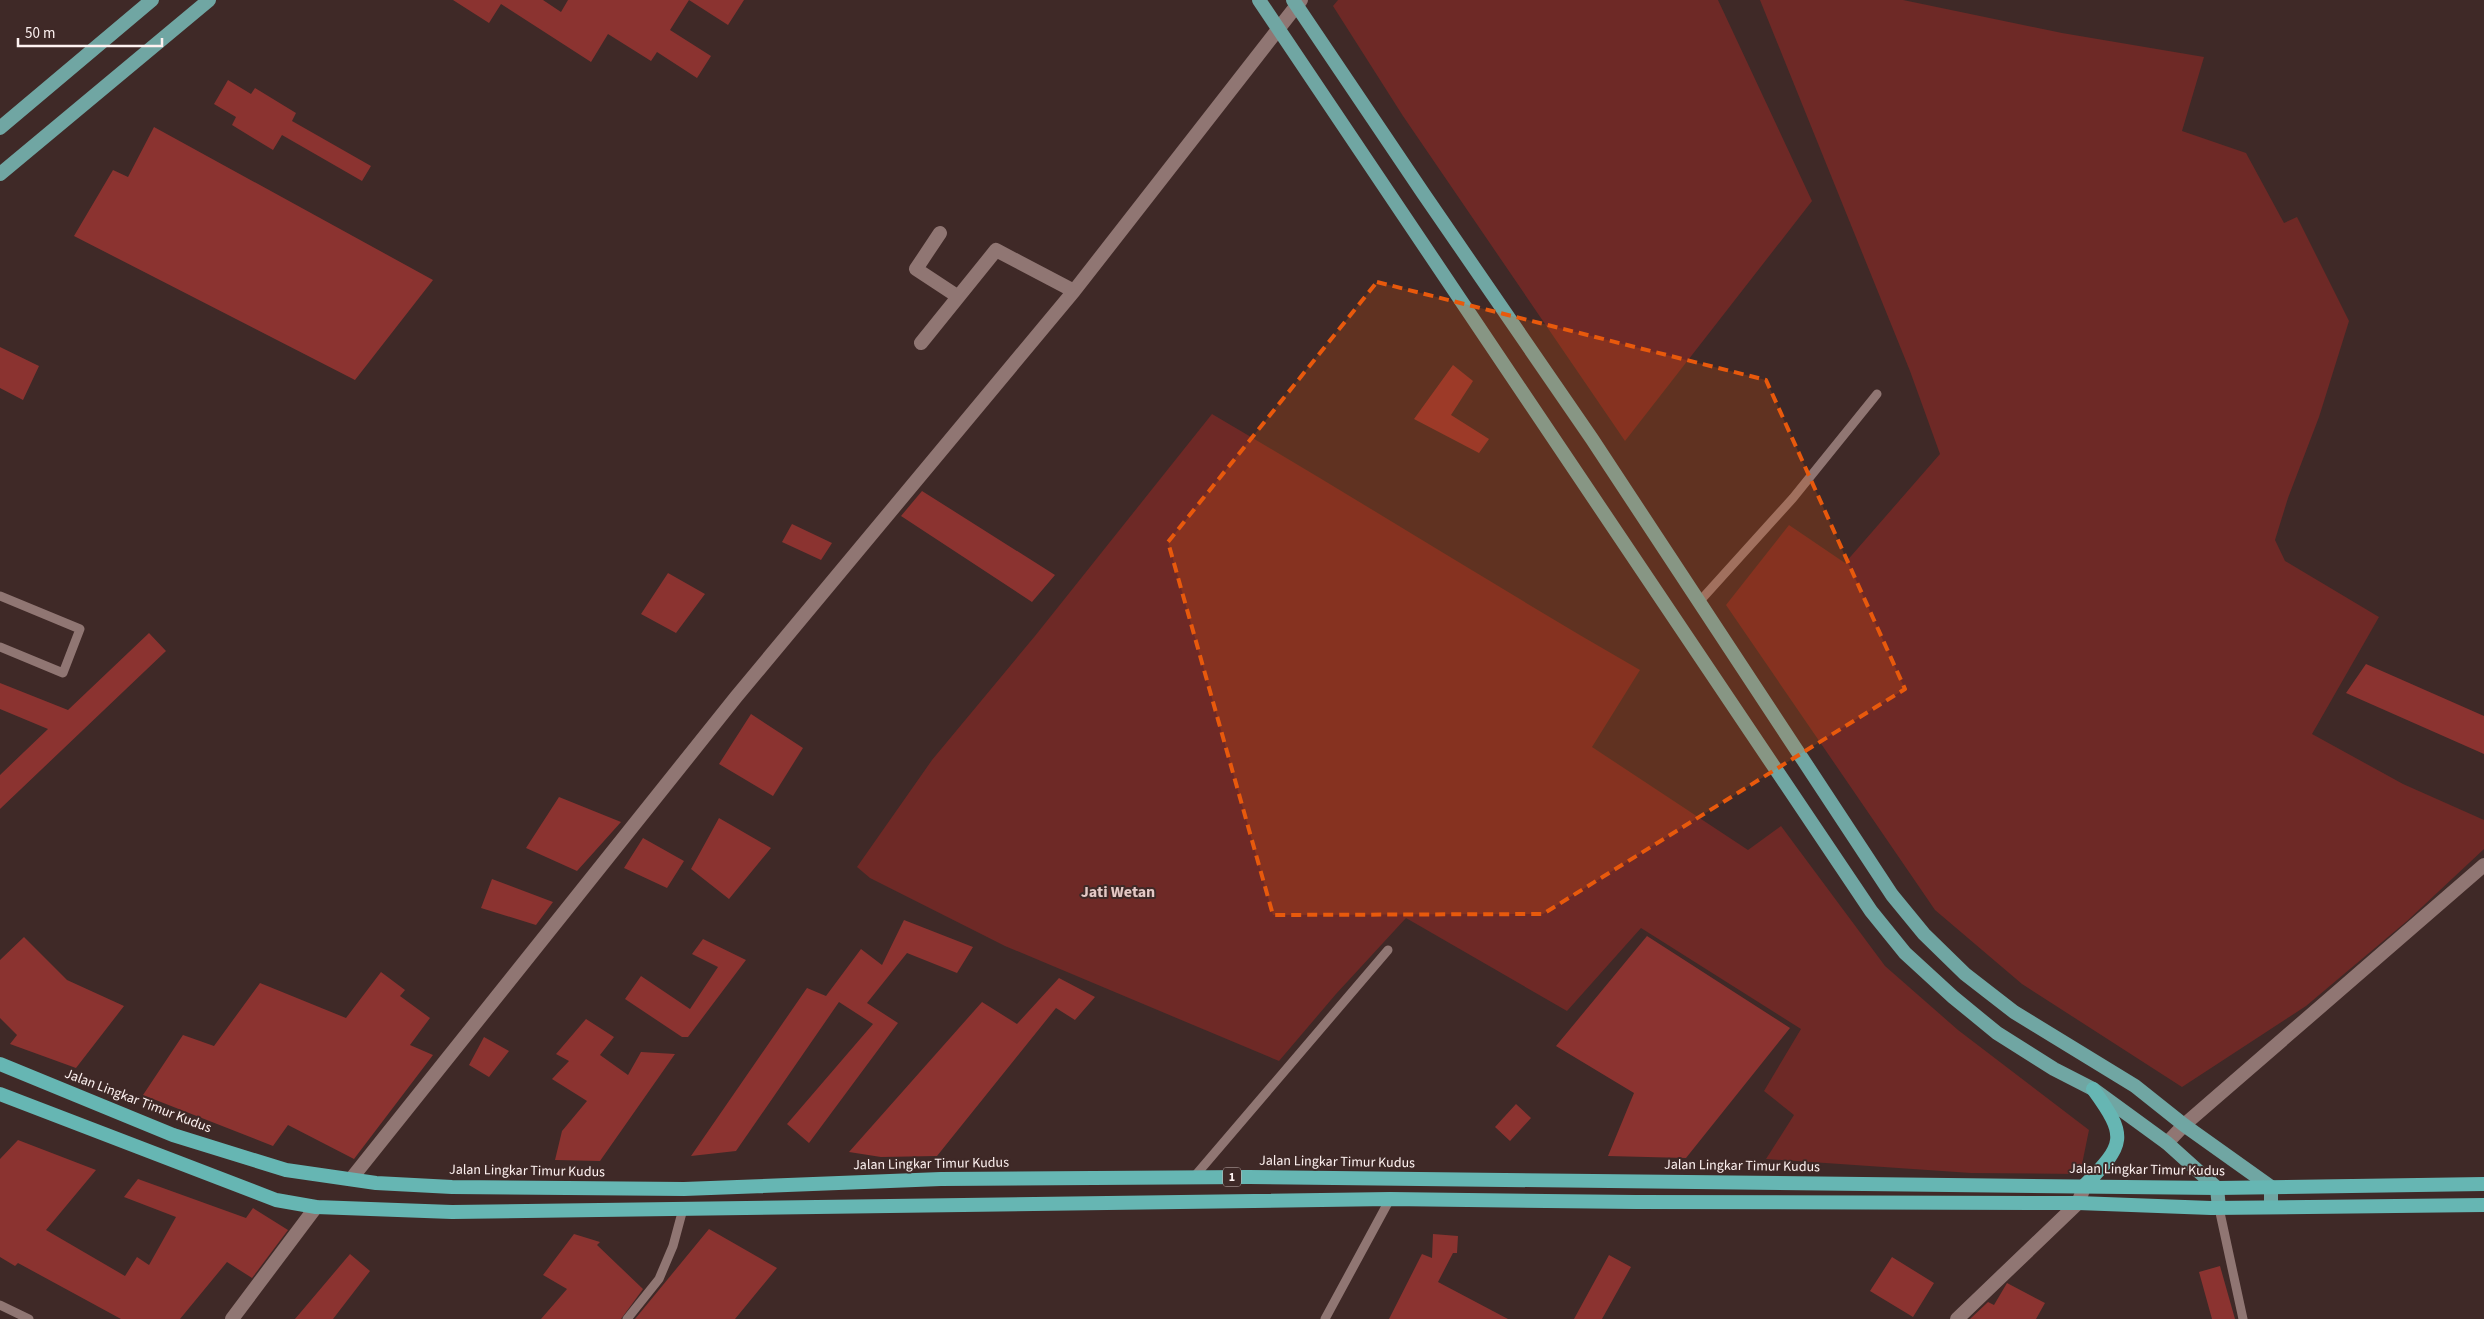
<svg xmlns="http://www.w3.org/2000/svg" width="2484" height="1319" viewBox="0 0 2484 1319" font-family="'Source Sans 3',sans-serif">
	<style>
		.green { fill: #6e2926 }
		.building { fill: #8b3330 }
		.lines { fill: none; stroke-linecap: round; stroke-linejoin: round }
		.service { stroke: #907673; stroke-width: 9 }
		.minor { stroke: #907673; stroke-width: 14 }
		.primary { stroke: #70a6a3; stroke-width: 14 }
		.trunk { stroke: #66b6b3; stroke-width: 14 }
		.marked { fill: #e8590c; fill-opacity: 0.2; stroke: #e8590c; stroke-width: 4; stroke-dasharray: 10 6; stroke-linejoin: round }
		.labels { text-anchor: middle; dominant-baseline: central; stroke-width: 4; stroke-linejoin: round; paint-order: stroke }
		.shield { fill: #3f2927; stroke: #c5b6b4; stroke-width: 1 }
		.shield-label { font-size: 12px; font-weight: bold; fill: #fef2f1 }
		.street-label { font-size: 14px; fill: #fef2f1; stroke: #3f2927 }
		.quarter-label { font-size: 16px; font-weight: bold; fill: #e4c8c5; stroke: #3f2927 }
	</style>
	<rect width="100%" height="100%" fill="#3f2927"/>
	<path class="green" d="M1338 0H1718L1812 201 1625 441 1403 116 1333 6Z
		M1760 0H1903L2062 33 2204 57 2182 131 2246 153 2284 223 2297 217 2349 321 2319 417 2288 498 2275 540 2285 561 2379 617 2312 734 2403 784 2484 820V849L2407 921 2306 1006 2182 1087 2022 984 1935 910 1726 605 1789 525 1845 563 1940 454 1910 371Z
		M1212 414C1356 498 1496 587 1640 670L1592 747 1748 850 1781 826 1885 966 1958 1030 2089 1130 2080 1174 1971 1173 1766 1159 1794 1115 1764 1091 1801 1029 1641 928 1567 1011 1406 918 1336 994 1279 1061 1005 946 870 878 857 867 932 760 1035 636Z"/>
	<path class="building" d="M453 0H543L561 12 568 0H744L728 25 689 0 670 30 711 56 697 78 657 52 651 61 608 34 591 62 501 4 489 23Z
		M228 80 251 94 255 88 296 113 292 121 371 166 362 181 282 135 273 150 232 125 236 117 214 104Z
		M154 127 433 280 355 380 74 236 113 170 128 177Z
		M0 347 39 366 23 400 0 388Z
		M1453 365 1473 381 1451 415 1489 439 1479 453 1414 419Z
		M922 491 1055 575 1032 602 901 516Z
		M792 524 832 543 821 560 782 542Z
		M668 573 705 594 676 633 641 614Z
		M149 633 166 651 0 809V775L48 729 0 709V683L68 710Z
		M2366 664 2484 716V754L2346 693Z
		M751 714 803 748 773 796 719 764Z
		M559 797 621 822 577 871 526 848Z
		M719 818 771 848 729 899 691 869Z
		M643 838 684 861 667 888 624 868Z
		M492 879 553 902 536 925 481 908Z
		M904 920 973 947 957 973 907 953 867 1003 898 1023 809 1143 787 1124 873 1024 839 1002 736 1151 691 1156 807 988 826 996 861 949 882 965Z
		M1647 936 1790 1028 1686 1158 1608 1156 1634 1093 1556 1046Z
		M24 937 67 980 124 1006 76 1068 10 1044 17 1035 0 1018V960Z
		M703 939 746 960 688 1037H682L625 999 641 976 690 1009 718 967 692 954Z
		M381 972 405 990 400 996 430 1018 410 1045 433 1055 354 1159 288 1125 273 1146 143 1095 183 1035 214 1046 260 983 346 1018Z
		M1059 978 1095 997 1075 1020 1056 1008 937 1156 881 1157 849 1152 982 1002 1017 1024Z
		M586 1019 614 1037 600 1055 628 1075 641 1052 675 1054 600 1161 555 1160 562 1131 587 1101 552 1079 569 1061 556 1054Z
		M484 1037 509 1051 489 1077 469 1065Z
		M1516 1104 1531 1118 1510 1141 1495 1127Z
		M18 1140 96 1170 46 1230 125 1276 137 1257 149 1265 176 1217 124 1197 138 1179 246 1218 253 1208 288 1230 252 1278 227 1262 180 1319H121L18 1263 15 1266 0 1257V1159Z
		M709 1229 777 1268 735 1319H635Z
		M574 1234 600 1242 597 1245 643 1289 621 1319H541L567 1289 543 1275Z
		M1433 1234 1458 1236 1457 1253H1453L1438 1282 1508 1319H1389L1422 1254 1432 1258Z
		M350 1254 370 1271 333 1319H295Z
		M1609 1255 1631 1267 1602 1319H1574Z
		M1892 1257 1934 1283 1913 1317 1870 1291Z
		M2220 1266 2235 1319H2212L2199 1272Z
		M2007 1283 2045 1303 2036 1319H1970L1988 1302 1994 1305Z"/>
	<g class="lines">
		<path class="service" d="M0 596 80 629 63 673 0 647
			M1699 602 1793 498 1877 394
			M1194 1177 1388 950
			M2219 1208 2243 1319
			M0 1305 29 1319
			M627 1319 659 1279 673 1246 683 1209
			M1325 1319 1390 1199"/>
		<path class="minor" d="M940 233 916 269 957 296
			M921 343 996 250 1074 291
			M2167 1143 2184 1125 2484 865
			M351 1179 736 697 1074 291 1301 0
			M232 1319 316 1207
			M1957 1319 2078 1203 2085 1185"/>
		<path class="primary" d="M1259 0 1871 911 1905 953 1953 997 1997 1033 2054 1069 2093 1089 2167 1143 2217 1188 2219 1208
			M1293 0 1423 193 1592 439 1892 895 1924 934 1965 974 2014 1012 2135 1086 2184 1125 2271 1187V1207
			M0 128 152 0
			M0 174 209 0"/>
		<path class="trunk" d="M0 1064 173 1135 286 1170 376 1183 452 1187 684 1189 941 1179 1249 1177 2217 1188 2484 1184
			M0 1094 276 1200 316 1207 452 1212 1390 1199 1636 1202 2078 1203 2211 1208 2484 1205
			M2085 1185C2125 1144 2128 1137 2093 1089"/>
	</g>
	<path class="marked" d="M1377 282 1766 380 1905 689 1543 914 1273 915 1168 542Z"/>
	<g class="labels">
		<rect class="shield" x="1223" y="1167.5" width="18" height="19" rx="4"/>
		<g class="shield-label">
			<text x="1232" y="1177">1</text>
		</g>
		<g class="street-label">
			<text transform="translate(138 1101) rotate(21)">Jalan Lingkar Timur Kudus</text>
			<text transform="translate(1337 1162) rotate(1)">Jalan Lingkar Timur Kudus</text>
			<text transform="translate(931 1164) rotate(-1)">Jalan Lingkar Timur Kudus</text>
			<text transform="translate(1742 1166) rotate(1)">Jalan Lingkar Timur Kudus</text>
			<text transform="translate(2147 1170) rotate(1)">Jalan Lingkar Timur Kudus</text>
			<text transform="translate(527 1171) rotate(1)">Jalan Lingkar Timur Kudus</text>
		</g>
		<g class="quarter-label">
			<text x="1118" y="892">Jati Wetan</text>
		</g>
	</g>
	<path d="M18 38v8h144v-8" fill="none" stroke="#fef2f1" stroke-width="2.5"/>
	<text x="25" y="38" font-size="15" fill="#fef2f1" stroke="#3f2927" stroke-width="4" paint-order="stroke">50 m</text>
</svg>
